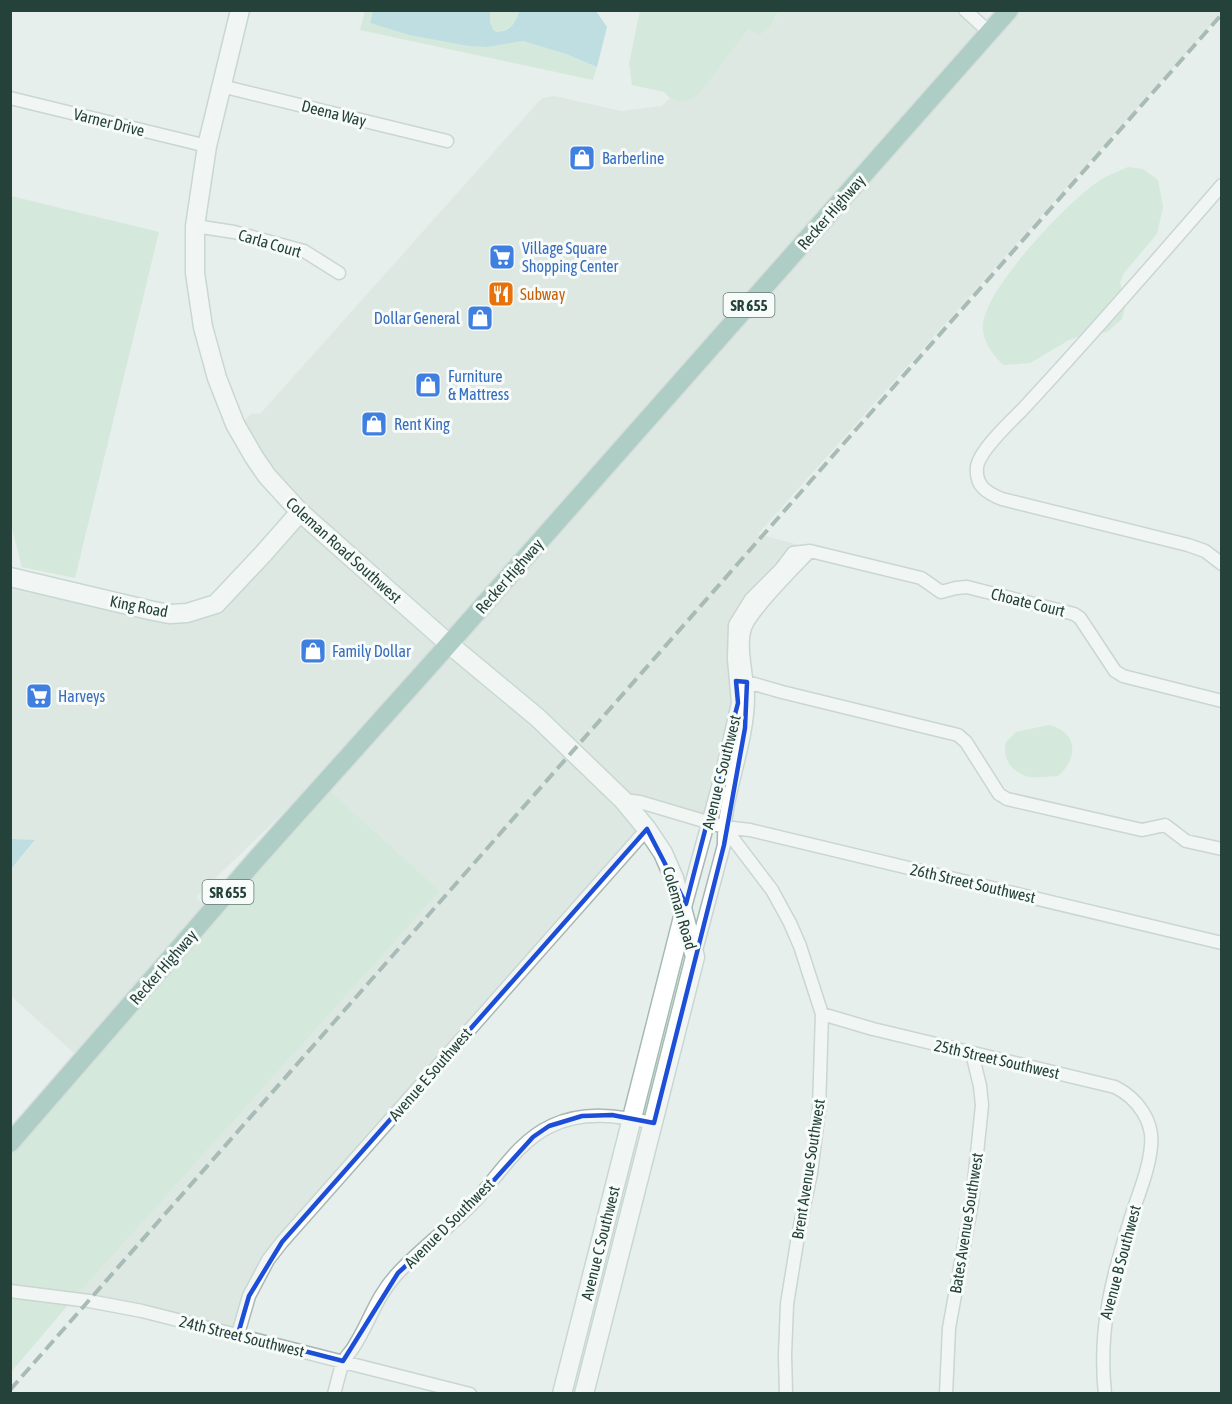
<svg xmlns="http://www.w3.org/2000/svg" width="1232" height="1404" viewBox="0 0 1232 1404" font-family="'Asap Condensed',sans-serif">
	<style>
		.built { fill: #d4dfda }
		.green { fill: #bfe0c8 }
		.water { fill: #8ec9d4 }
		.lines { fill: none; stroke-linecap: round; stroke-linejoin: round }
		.street-casing { stroke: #a8b8b2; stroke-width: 15 }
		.secondary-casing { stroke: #a4bbb3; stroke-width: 21 }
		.primary-casing { stroke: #c2cac8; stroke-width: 21 }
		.street { stroke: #fff; stroke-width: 12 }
		.secondary { stroke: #fff; stroke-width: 18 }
		.primary { stroke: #6aa596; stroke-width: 18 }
		.rail { stroke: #5f7d75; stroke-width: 4; stroke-dasharray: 12 6; stroke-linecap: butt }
		.marked { fill: none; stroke: #1d4ed8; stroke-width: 4.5; stroke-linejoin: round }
		.labels { text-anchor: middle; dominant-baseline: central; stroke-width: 6; stroke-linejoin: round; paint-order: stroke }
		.shield { fill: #f7fbf9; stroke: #637a73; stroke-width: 1.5 }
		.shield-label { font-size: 15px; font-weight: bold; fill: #24423a }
		.street-label { font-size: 16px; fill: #24423a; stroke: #f7fbf9 }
		.shop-label { font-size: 16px; fill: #366cbe; stroke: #f7fbf9; text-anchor: start }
		.food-label { font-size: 16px; fill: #c56008; stroke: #f7fbf9; text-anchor: start }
	</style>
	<rect width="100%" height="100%" fill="#e6efeb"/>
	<path class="built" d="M779 11H956L980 33 448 635 309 512 273 473 242 423 252 413 256 414 261 413 542 98 555 96 621 111 662 106 670 98 686 101 694 98 748 29 753 32 776 18Z
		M1018 11H1221V14L758 534 803 546 788 550 776 565 746 594 729 621 727 658 731 702 703 815 642 796 626 794 459 644Z
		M301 521 440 645 317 780 196 897 206 907 77 1056 11 996V869L35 841 11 839V583L188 619Z
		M450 653 533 722 616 802V806H619L638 829 276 1239 263 1255 252 1276 243 1294 233 1327 144 1305 78 1294 440 891 328 789Z"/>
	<path class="green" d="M365 11H373L370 23 409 35 468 46 487 47 523 41 566 54 597 67 593 80 360 30Z
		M490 11H519C516 23 507 33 494 31L490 23Z
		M640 11V10L779 11 768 29 759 35 748 29 702 90 694 98 683 102 670 98 664 92 632 85 629 63Z
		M1128 167 1143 169 1158 180 1163 207 1157 234 1124 273 1120 282 1125 307 1122 319 1107 332 1083 335 1069 340 1030 363 1004 365C994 357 984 343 983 330 978 295 1069 200 1099 181 1107 175 1118 172 1128 167Z
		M11 196 159 232 75 578 22 567 11 525Z
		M1049 725C1079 733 1078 758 1058 776 1049 776 1039 778 1030 777 1013 774 1001 758 1006 742L1016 732Z
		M328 789 440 891 78 1294 11 1285V1153L217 920 215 917Z
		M11 1297 68 1305 11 1372Z"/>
	<path class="water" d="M596 11 607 27 597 67 566 54 523 41 487 47 468 46 409 35 370 23 373 11H490V23L494 31C507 34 516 24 519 11Z
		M11 839 35 840 11 869 10 839Z"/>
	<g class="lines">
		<defs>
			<path id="street" d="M965 10 989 32
				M221 86 447 141
				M10 98 207 146
				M1222 185C1156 261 1090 337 1022 410 1010 422 979 451 977 467 975 486 987 493 1002 499L1188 545 1205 551 1222 564
				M195 226 234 232 304 251 339 273
				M736 681 747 682 782 692 958 735 966 742 999 794 1007 799 1142 830 1165 825 1186 841 1222 849
				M623 800 640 802 724 827 750 830 1222 943
				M724 827 772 890 790 923 800 946 822 1014 819 1109 811 1173 798 1236 787 1304 785 1355 786 1394
				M684 911 722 772 738 703 734 659 735 625 751 599 781 569 793 553 810 551 921 578 941 592 956 588 967 587 1074 614 1080 618 1115 671 1123 676 1222 701
				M695 954 724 845C723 795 748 747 748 696 747 676 739 647 745 628 751 610 795 567 810 551
				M822 1014 873 1029 1115 1087C1137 1098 1154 1121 1151 1146 1149 1170 1138 1195 1131 1217 1112 1278 1098 1329 1105 1394
				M10 1291 89 1301 142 1311 470 1394
				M238 1334 249 1296 268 1260 282 1242 647 829
				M334 1394C337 1384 339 1372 343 1363 345 1357 350 1353 353 1348 370 1322 375 1298 397 1274 422 1247 452 1226 477 1199 499 1174 520 1140 551 1126 584 1110 619 1116 654 1123
				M946 1394 949 1328 972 1202 982 1105 980 1086 972 1053"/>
			<path id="secondary" d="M240 10 207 146 195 226V273L203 327 217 378 235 424 254 457 267 476 300 512 449 644 538 718 623 800 647 829 663 853 674 878 695 957 584 1394
				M10 577 149 610 169 614 187 613 216 604 263 554 300 512
				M562 1394 683 917"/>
			<path id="primary" d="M10 1143 259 856 449 644 1009 10"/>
		</defs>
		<use href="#street" class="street-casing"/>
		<use href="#secondary" class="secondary-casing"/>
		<use href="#primary" class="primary-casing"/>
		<use href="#street" class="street"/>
		<use href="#secondary" class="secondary"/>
		<use href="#primary" class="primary"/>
		<path class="rail" d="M10 1390 1222 14"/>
	</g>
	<path d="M0 0H1232V1404H0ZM736 681 747 682 745 728 724 845 654 1123 612 1115 582 1116 549 1126 533 1137 468 1209 398 1273 343 1361 238 1334 249 1296 282 1242 647 829 686 904 738 703Z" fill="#e6efeb" fill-opacity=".55" fill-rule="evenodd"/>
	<path class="marked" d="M736 681 747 682 745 728 724 845 654 1123 612 1115 582 1116 549 1126 533 1137 468 1209 398 1273 343 1361 238 1334 249 1296 282 1242 647 829 686 904 738 703Z"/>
	<defs>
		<symbol id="shop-square" viewBox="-11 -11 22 22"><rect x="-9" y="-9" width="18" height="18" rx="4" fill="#3f7fe0" stroke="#f7fbf9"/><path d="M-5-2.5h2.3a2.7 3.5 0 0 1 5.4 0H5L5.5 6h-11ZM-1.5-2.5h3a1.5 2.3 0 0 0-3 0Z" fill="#fff"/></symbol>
		<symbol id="supermarket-square" viewBox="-11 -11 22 22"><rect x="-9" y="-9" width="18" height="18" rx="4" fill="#3f7fe0" stroke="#f7fbf9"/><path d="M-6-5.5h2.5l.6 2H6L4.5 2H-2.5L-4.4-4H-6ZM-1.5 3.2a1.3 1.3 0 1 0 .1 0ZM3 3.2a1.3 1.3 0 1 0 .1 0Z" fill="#fff"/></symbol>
		<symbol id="restaurant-square" viewBox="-11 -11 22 22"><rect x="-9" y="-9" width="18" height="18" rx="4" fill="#e8710a" stroke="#f7fbf9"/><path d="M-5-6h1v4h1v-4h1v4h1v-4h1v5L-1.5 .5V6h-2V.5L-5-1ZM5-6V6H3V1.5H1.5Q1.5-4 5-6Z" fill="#fff"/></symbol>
	</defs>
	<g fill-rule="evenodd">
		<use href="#shop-square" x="567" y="143" width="30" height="30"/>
		<use href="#supermarket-square" x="487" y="242" width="30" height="30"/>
		<use href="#restaurant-square" x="486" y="279" width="30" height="30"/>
		<use href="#shop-square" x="465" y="303" width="30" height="30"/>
		<use href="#shop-square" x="413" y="370" width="30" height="30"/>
		<use href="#shop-square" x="359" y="409" width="30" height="30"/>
		<use href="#shop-square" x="298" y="636" width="30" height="30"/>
		<use href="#supermarket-square" x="24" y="681" width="30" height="30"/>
	</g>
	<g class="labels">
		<g class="shield">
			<rect x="723.5" y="293" width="51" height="24" rx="4.5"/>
			<rect x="202.5" y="880" width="51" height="24" rx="4.5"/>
		</g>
		<g class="shield-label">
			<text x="749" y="305">SR 655</text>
			<text x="228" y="892">SR 655</text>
		</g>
		<g class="street-label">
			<text transform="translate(334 113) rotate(14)">Deena Way</text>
			<text transform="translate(109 122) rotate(14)">Varner Drive</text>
			<text transform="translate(831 212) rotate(-49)">Recker Highway</text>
			<text transform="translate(270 243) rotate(16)">Carla Court</text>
			<text transform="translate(344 550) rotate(42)">Coleman Road Southwest</text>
			<text transform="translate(509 576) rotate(-49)">Recker Highway</text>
			<text transform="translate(1028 602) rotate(14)">Choate Court</text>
			<text transform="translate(139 606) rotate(11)">King Road</text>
			<text transform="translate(721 772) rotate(-76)">Avenue C Southwest</text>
			<text transform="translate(973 883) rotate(13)">26th Street Southwest</text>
			<text transform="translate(680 908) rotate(74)">Coleman Road</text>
			<text transform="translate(163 967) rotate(-49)">Recker Highway</text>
			<text transform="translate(997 1059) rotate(13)">25th Street Southwest</text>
			<text transform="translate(430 1074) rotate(-49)">Avenue E Southwest</text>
			<text transform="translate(808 1169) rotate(-81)">Brent Avenue Southwest</text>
			<text transform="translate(449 1223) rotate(-45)">Avenue D Southwest</text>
			<text transform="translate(966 1223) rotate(-81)">Bates Avenue Southwest</text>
			<text transform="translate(600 1243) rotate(-76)">Avenue C Southwest</text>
			<text transform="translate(1120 1262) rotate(-75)">Avenue B Southwest</text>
			<text transform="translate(242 1336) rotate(14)">24th Street Southwest</text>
		</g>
		<g class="shop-label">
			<text x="602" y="158">Barberline</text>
			<text x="522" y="248">Village Square<tspan x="522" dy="18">Shopping Center</tspan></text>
			<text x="460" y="318" text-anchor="end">Dollar General</text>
			<text x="448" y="376">Furniture<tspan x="448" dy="18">&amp; Mattress</tspan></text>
			<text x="394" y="424">Rent King</text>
			<text x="332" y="651">Family Dollar</text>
			<text x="58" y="696">Harveys</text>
		</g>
		<g class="food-label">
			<text x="520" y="294">Subway</text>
		</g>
	</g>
	<rect width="1232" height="1404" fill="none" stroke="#24423a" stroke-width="24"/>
</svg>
